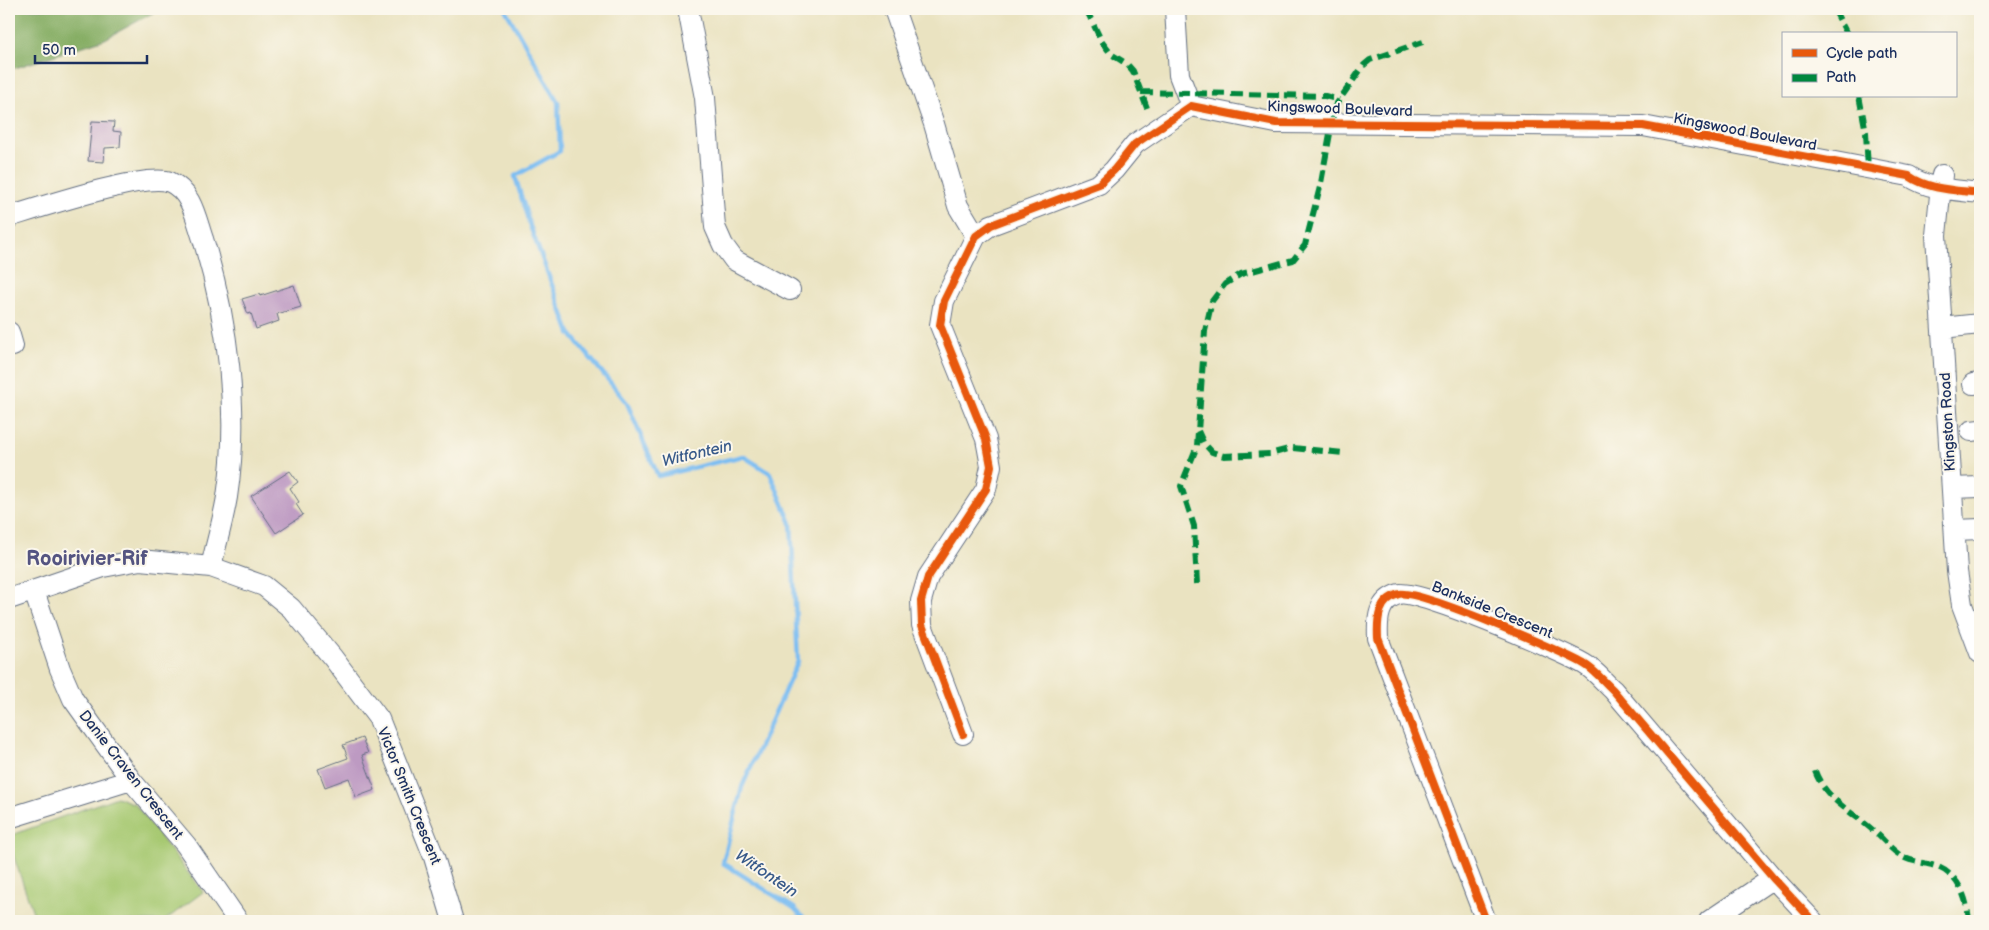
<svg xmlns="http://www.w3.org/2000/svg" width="1989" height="930" viewBox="0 0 1989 930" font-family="'Balsamiq Sans',sans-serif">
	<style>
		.green { fill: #a7c972; stroke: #617c68 }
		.forest { fill: #85ad64; stroke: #506e61 }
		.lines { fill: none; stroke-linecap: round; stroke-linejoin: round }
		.stream { stroke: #7dbef2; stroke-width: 4.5 }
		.building { fill: #bd9ac2 }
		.minor-casing { stroke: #636e81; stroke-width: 22 }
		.minor { stroke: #fff; stroke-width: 20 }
		.quiet { stroke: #00873e; stroke-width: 6; stroke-dasharray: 12 6; stroke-linecap: butt }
		.cycleway-casing { stroke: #fbf7ec; stroke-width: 11 }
		.cycleway { stroke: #e8590c; stroke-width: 8 }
		.labels { text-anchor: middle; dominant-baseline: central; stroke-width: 4; stroke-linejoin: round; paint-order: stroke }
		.street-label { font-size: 15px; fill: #1b2f5e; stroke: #fbf7ec }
		.water-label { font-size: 16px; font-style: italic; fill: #385a8a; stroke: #fbf7ec }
		.district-label { font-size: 20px; font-weight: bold; fill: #545481; stroke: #fbf7ec }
	</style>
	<rect width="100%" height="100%" fill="#fbf7ec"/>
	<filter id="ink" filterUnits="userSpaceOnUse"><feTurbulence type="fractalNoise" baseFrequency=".02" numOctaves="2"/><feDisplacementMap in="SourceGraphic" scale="10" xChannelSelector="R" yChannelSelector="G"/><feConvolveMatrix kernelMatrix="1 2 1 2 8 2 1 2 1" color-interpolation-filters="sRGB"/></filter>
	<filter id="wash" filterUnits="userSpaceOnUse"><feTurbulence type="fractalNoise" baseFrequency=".0096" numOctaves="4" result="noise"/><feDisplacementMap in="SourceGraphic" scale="20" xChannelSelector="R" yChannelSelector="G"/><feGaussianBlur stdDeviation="1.12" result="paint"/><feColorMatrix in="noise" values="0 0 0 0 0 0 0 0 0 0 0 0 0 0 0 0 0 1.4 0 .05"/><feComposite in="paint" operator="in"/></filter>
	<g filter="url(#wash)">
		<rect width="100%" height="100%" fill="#eae3c1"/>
		<path class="green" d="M117 797 135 804 203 892 164 921H36L9 843V836Z"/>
		<path class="forest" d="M9 9H160L105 39 9 70Z"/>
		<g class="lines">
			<path class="stream" d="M505 9 558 102 560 151 515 176 530 226 570 333 627 403 658 476 743 456 770 473 791 523 798 661 742 787 723 863 794 908 806 921"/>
		</g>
		<g id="blocks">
			<path class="building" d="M92 121 114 122 113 131 121 132 120 147 105 148 104 162 88 161Z
				M294 285 301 307 277 314 279 321 256 329 251 313 248 314 242 299 259 294 260 296Z
				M290 471 298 482 290 488 299 502 296 504 303 515 276 533 251 496Z
				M362 738 368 753 362 755 375 790 356 797 349 778 325 787 318 769 348 758 343 745Z"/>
		</g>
	</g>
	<g filter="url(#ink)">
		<use href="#blocks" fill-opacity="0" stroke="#636e81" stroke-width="1"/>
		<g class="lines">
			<defs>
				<path id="minor" d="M688 9 705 98 715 227 723 245 734 260 790 290
					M894 9 934 124 958 206 976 236
					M1175 9 1179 75 1191 106
					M1942 175 1936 235 1957 571 1962 605 1980 653
					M9 217C38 208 146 172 170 182 192 192 196 219 203 239 228 321 240 412 227 497 223 521 216 544 211 567
					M1942 328 1980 324
					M9 332 13 346
					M1973 384 1980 383
					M1971 431 1980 430
					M1952 488 1980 487
					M1955 530 1980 529
					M34 591 60 669 73 699 131 780 186 845 238 921
					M9 599 103 567 140 560 211 567 264 586 291 608 333 658 379 719 434 857 453 921
					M963 734 922 625 921 601 928 577 986 489 991 466 986 439 940 325 944 301 976 236 991 225 1099 184 1114 170 1135 144 1191 106 1276 123 1643 126 1909 176C1929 190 1956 190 1980 193
					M9 818 131 780
					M1486 921 1378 638C1377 619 1378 600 1399 594 1418 589 1562 651 1584 664 1595 670 1604 682 1613 690L1773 878 1813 921
					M1709 921 1773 878"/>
			</defs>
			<use href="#minor" class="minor-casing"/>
			<use href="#minor" class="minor"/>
			<path class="quiet" d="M1086 9 1102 42 1111 54 1127 64 1133 71 1147 108
				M1834 9 1847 34
				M1141 92 1325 96 1339 100
				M1859 96 1866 132 1868 170
				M1198 431 1203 442 1212 452 1224 456 1270 454 1292 448 1344 453
				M1197 584 1194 526 1181 486 1197 446 1205 331 1212 301 1225 284 1241 274 1293 260 1305 245 1321 183 1335 106 1364 65 1370 60 1423 42
				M1815 771C1826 801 1855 813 1876 833 1886 842 1893 852 1905 858 1914 862 1926 863 1935 866 1959 874 1967 898 1969 921"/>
			<defs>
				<path id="cycleway" d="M963 734 922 625 921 601 928 577 986 489 991 466 986 439 940 325 944 301 976 236 991 225 1099 184 1114 170 1135 144 1191 106 1276 123 1643 126 1909 176C1929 190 1956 190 1980 193
					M1486 921 1378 638C1377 619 1378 600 1399 594 1418 589 1562 651 1584 664 1595 670 1604 682 1613 690L1773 878 1813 921"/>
			</defs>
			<use href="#cycleway" class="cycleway-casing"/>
			<use href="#cycleway" class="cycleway"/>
		</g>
	</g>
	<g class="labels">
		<g class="street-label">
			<text transform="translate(1340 109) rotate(2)">Kingswood Boulevard</text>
			<text transform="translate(1745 132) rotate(11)">Kingswood Boulevard</text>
			<text transform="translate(1948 422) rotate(-93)">Kingston Road</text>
			<text transform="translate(1492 610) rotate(22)">Bankside Crescent</text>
			<text transform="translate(131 775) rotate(52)">Danie Craven Crescent</text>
			<text transform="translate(409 796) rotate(68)">Victor Smith Crescent</text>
		</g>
		<g class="water-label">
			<text transform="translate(697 454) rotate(-13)">Witfontein</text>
			<text transform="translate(766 874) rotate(34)">Witfontein</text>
		</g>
		<g class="district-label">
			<text x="87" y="559">Rooirivier-Rif</text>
		</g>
	</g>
	<rect width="1989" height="930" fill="none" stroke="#fbf7ec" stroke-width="30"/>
	<rect x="1782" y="32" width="175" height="65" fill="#fbf7ec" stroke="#a1a7b3"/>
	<rect x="1792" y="49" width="25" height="8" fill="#e8590c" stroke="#a1a7b3"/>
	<text x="1826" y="58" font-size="15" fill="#1b2f5e">Cycle path</text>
	<rect x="1792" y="74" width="25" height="8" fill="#00873e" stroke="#a1a7b3"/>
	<text x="1826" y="82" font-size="15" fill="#1b2f5e">Path</text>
	<path d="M35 55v8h112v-8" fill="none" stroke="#1b2f5e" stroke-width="2.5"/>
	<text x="42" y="55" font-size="15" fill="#1b2f5e" stroke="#fbf7ec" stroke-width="4" paint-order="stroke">50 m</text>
</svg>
